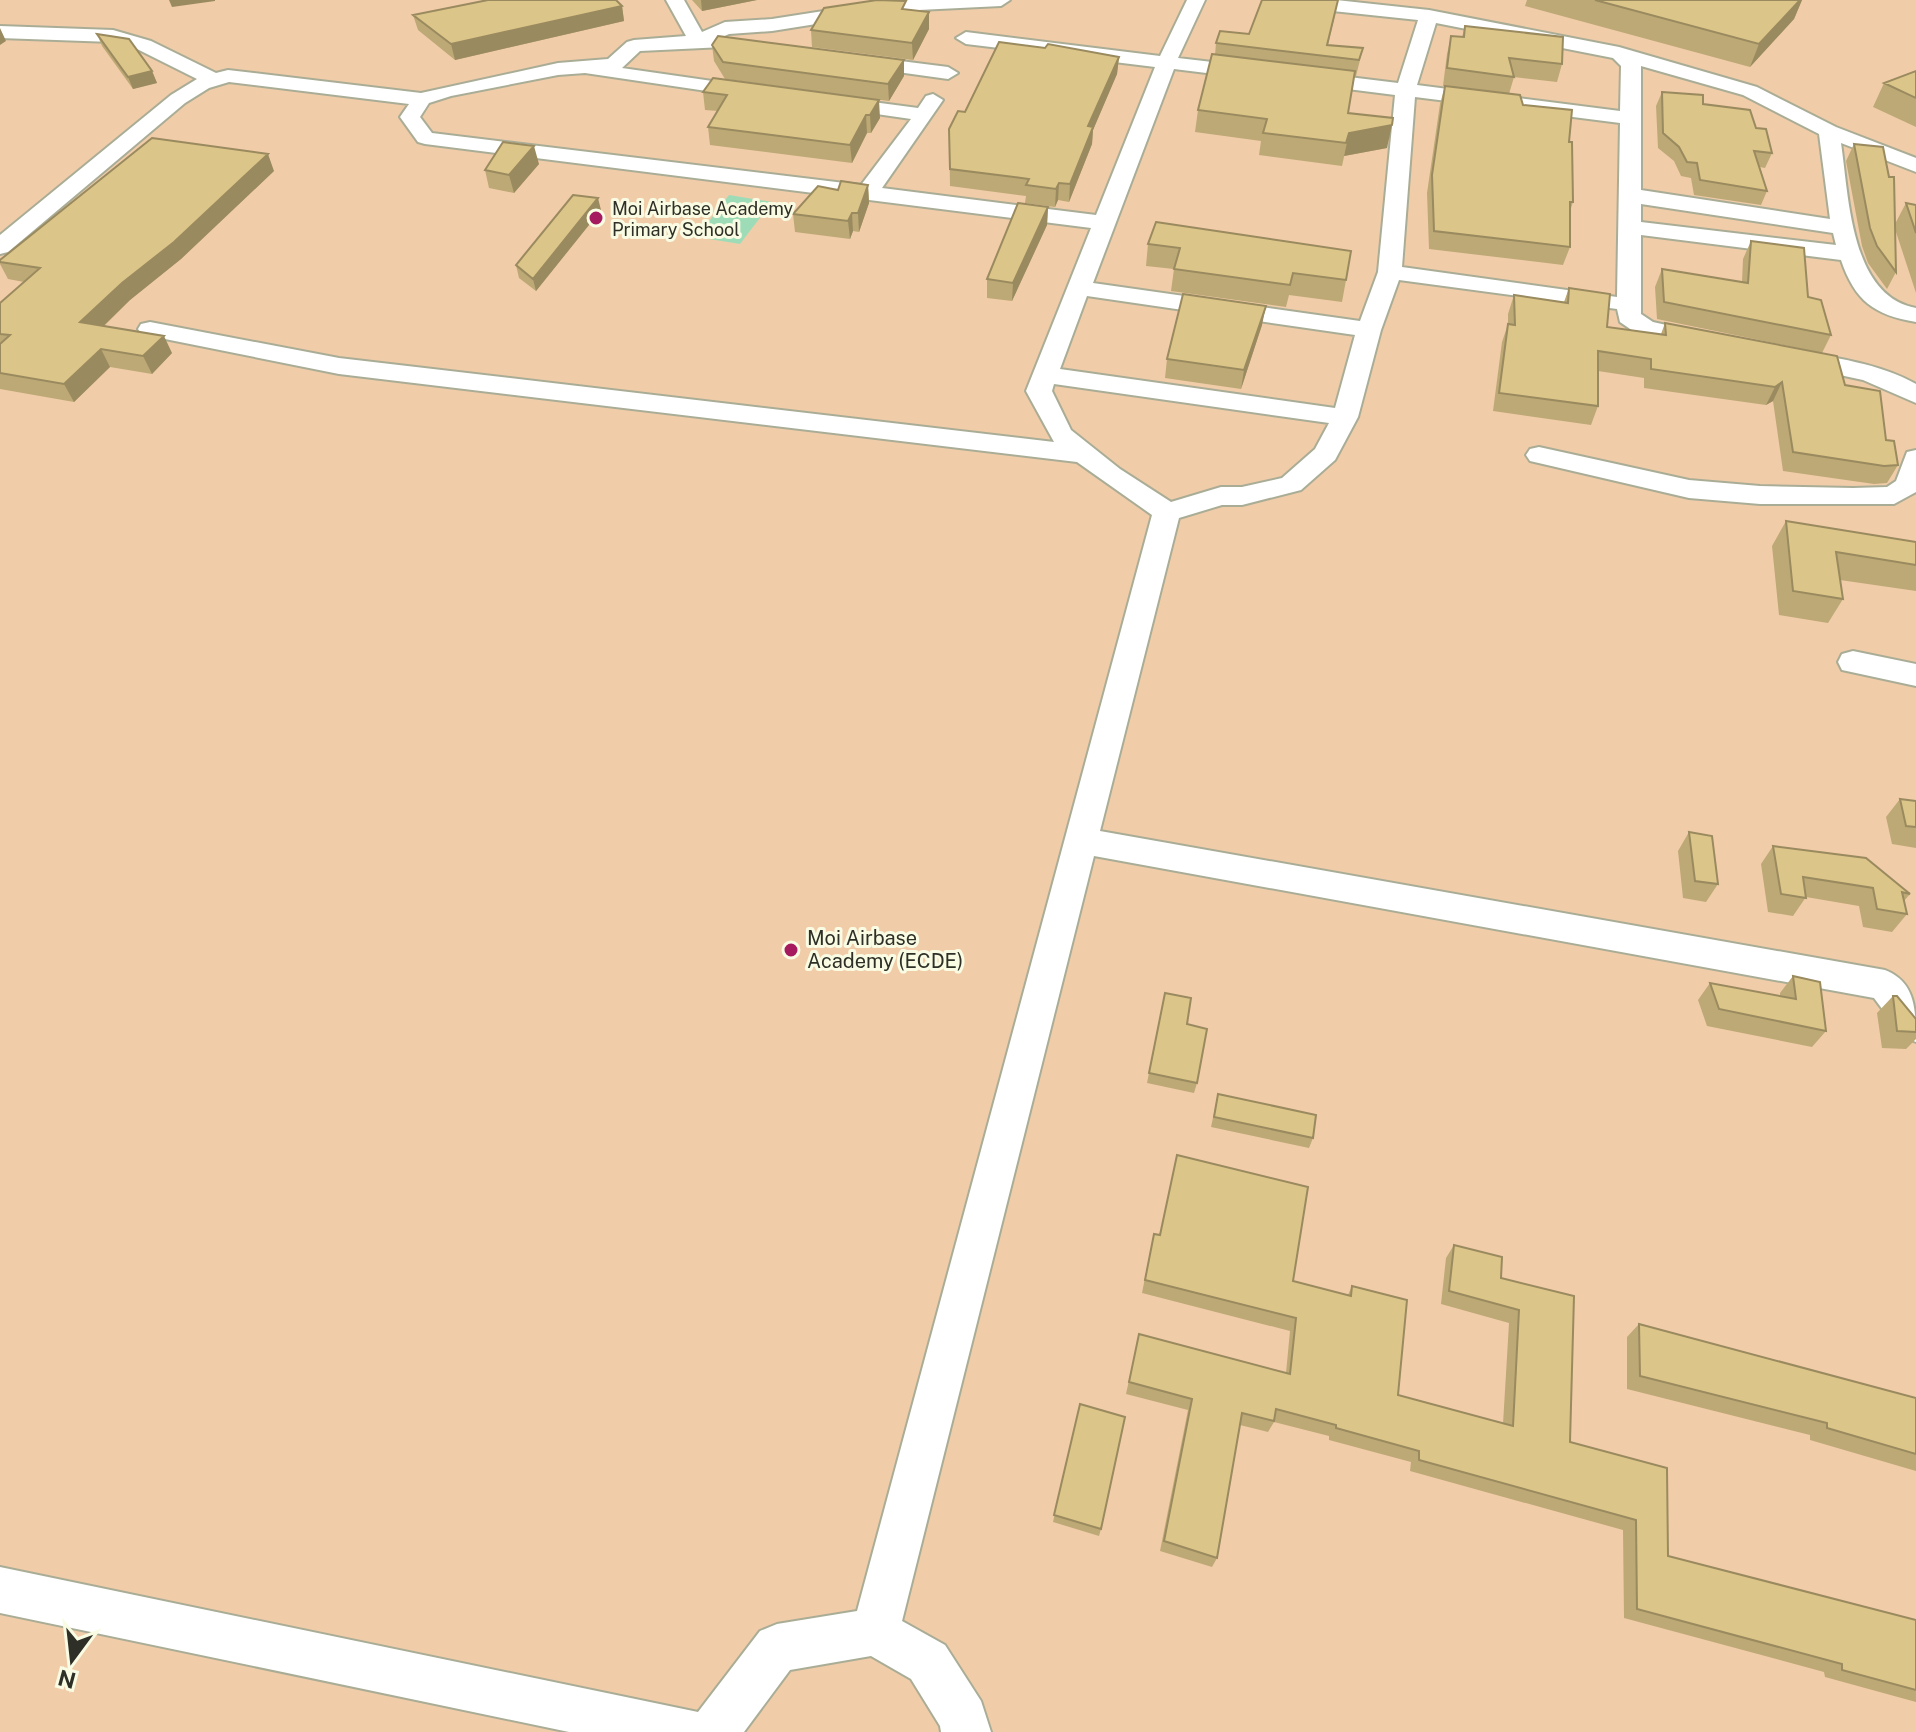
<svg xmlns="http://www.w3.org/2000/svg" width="1916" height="1732" viewBox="0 0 1916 1732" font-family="'Public Sans',sans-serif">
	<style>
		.green { fill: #f1cca9 }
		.water { fill: #9edcb7 }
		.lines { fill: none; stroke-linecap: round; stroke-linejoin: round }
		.minor-casing { stroke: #aaad96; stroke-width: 4 }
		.minor { fill: #fff; fill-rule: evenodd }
		.wall { fill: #bda975 }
		.shaded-wall { fill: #9a8a5f }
		.building { fill: #dcc588; stroke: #9a8a5f; stroke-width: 2 }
		.poi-dot { fill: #a61b60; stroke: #f9fce3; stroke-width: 3 }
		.labels { text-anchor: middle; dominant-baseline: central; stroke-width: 6; stroke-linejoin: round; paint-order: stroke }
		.far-poi-label { font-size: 18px; fill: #2e2f26; stroke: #f9fce3; text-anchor: start }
		.poi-label { font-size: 20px; fill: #2e2f26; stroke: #f9fce3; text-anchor: start }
	</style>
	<rect width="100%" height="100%" fill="#eceed6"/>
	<path class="green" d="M0 0H1916V1732H0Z"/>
	<path class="water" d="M729 195 772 202 740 244 697 237Z"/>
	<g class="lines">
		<defs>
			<path id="minor" d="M666 0H684L702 32 725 22 772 19 894 0H1010L1001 6 898 11 772 31 729 34 720 38 727 43 724 47 640 51 622 68 761 88 764 92 754 98 585 73 558 75 451 96 429 103 420 117 432 133 861 185 911 119 828 107 825 103 828 99 835 97 918 108 926 96 933 94 943 100 882 188 1096 215 1155 67 966 44 956 38 966 32 1160 56 1187 0H1205L1178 58 1255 67 1265 73 1255 79 1174 69 1093 283 1360 321 1378 272 1395 95 1308 84 1298 78 1308 72 1398 83 1418 20 1285 6 1276 0H1336L1429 10 1619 47 1757 87 1836 127 1916 158V172L1841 143C1849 196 1850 296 1916 308V322C1874 315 1855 301 1841 260L1641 235V314L1653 322 1715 336 1718 341 1715 346 1706 348 1636 333 1620 322 1617 309 1399 280 1381 330 1358 417 1335 460 1301 490 1242 505H1222L1179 518 1100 831 1885 970C1916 982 1916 1011 1916 1042L1903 1037 1874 998 1094 856 902 1621 945 1645 981 1701 991 1732H941L940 1726 911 1679 871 1656 790 1670 744 1732H569L0 1613V1567L698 1712 760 1631 777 1624 857 1611 1152 515 1077 462 339 374 150 336 141 334 138 329 141 324 150 322 339 358 1054 442 1026 391 1091 228 425 144 418 142 400 117 409 104 229 82 209 88 185 103 8 252 0 254V235L171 95 197 79 137 49 112 42 0 38V26L113 30 151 41 216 73 228 70 421 93 558 63 608 59 627 42 634 40 686 36ZM1436 23 1613 58 1621 66 1620 111 1417 85ZM1641 66 1743 95 1819 134 1830 219 1641 190ZM1415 97 1620 123 1617 297 1402 267ZM1641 204 1833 233 1836 245 1641 222ZM1087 296 1355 335 1335 408 1060 369ZM1054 384 1329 423 1315 449 1282 478 1242 487H1221L1171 502 1120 469 1071 430 1052 391Z
				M861 56 948 67 958 73 948 79 854 66 851 62 854 58Z
				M1793 350C1834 358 1879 363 1916 384V403L1863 380 1784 363 1780 358 1784 353Z
				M1539 447 1689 480 1760 486 1853 488 1887 487 1896 481 1907 452 1916 450V492L1894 504H1760L1689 498 1530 461 1526 455 1530 449Z
				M1853 651 1916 664V686L1842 670 1838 662 1842 654Z"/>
		</defs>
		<use href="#minor" class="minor-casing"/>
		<use href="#minor" class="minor"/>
	</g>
	<path class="wall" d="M692 0H757L702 11Z
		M1527 0H1802L1794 19 1750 67 1525 6Z
		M622 6 624 21 455 60 418 30 413 15Z
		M906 10 929 12V29L913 60 812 47 811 30Z
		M1335 15 1328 45 1363 48 1356 76H1354L1348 113 1387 148 1344 156 1342 166 1259 155 1261 141 1195 132 1198 110 1215 55 1216 43Z
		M1465 26 1562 64 1557 82 1514 77 1509 94 1569 142 1573 202 1570 211V247L1563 265 1429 249 1427 193 1440 104 1445 86H1443L1447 54 1451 36 1462 37Z
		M97 34 152 71 157 83 133 89 102 46Z
		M712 45 904 76 889 101 725 79 714 61Z
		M1045 48 1119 57 1117 74 1093 130 1092 144 1069 202 1058 200 1055 207 1025 203 1026 196 950 186 949 129 965 112Z
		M1916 71V127L1873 107 1884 83Z
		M713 78 880 118 871 133H867L852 163 710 145 708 127 718 111 705 110 703 92Z
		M1662 92 1703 104 1772 153 1765 168 1760 167 1767 191 1761 205 1694 195 1691 178 1681 176 1674 161 1658 148 1656 106Z
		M1854 144 1895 224 1906 203 1916 205V293L1895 229 1896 272 1887 289 1868 263 1862 246 1846 161Z
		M539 164 514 193 489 188 485 170Z
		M274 171 181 259 130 300 104 326 172 353 152 374 110 367 74 402 0 389V303L24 282 8 279 0 264V260Z
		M868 185 869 203 859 232 853 231 850 239 795 232 793 214 838 190Z
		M1048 207 1047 225 1012 301 987 298V279Z
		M601 210 536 291 519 278 516 265Z
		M1156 222 1346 280 1342 302 1289 295 1286 307 1171 291 1174 269 1146 266 1148 244Z
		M1751 241 1808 297 1831 335 1822 353 1657 319 1655 287 1662 269 1742 282 1743 259Z
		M1569 288 1607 327 1661 334 1665 323 1845 385 1886 440 1898 465 1887 483 1874 484 1783 471 1773 401 1766 405 1644 388V378L1598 371V406L1591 425 1493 411 1502 342 1508 324V314L1514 295 1564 302Z
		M1262 325 1241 389 1165 378 1167 359Z
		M1786 521 1916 542V591L1840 580 1843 599 1828 623 1779 615 1772 546Z
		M1900 799 1916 801V848L1892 844 1886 817Z
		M1689 832 1718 884 1706 902 1683 898 1678 851Z
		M1773 846 1910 894 1904 901 1907 914 1892 932 1863 927 1859 906 1806 897 1793 916 1768 912 1761 864Z
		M1793 976 1826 1031 1812 1047 1707 1026 1698 1000 1710 983 1780 996V993Z
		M1893 996 1916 1019V1039L1906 1049 1882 1048 1877 1013Z
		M1187 1024 1197 1083 1194 1093 1147 1083 1149 1073Z
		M1218 1094 1313 1138 1309 1148 1211 1127Z
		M1454 1245 1501 1278 1574 1296 1570 1442 1668 1556 1916 1620V1702L1825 1677 1824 1672 1624 1618 1623 1530 1410 1471 1411 1462 1329 1440V1436L1274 1422 1268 1432 1240 1425 1217 1558 1212 1567 1160 1551 1188 1410 1126 1394 1139 1334 1286 1373 1290 1331 1142 1293 1151 1247 1348 1295 1352 1286 1398 1395 1503 1424 1509 1323 1441 1304 1446 1258Z
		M1639 1324 1916 1398V1471L1810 1440V1435L1627 1389V1337Z
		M1080 1404 1101 1529 1099 1536 1053 1522Z"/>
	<path class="shaded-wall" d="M169 0H215V1L172 7Z
		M701 0H757L702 11Z
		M1800 0H1802L1794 19 1750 67 1759 44Z
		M622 6 624 21 455 60 451 44Z
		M929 12V29L913 60 912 43Z
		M0 28 6 41 0 45Z
		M1119 57 1117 74 1093 130 1092 144 1069 202 1070 184 1088 126Z
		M904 60V76L889 101 888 84Z
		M152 71 157 83 133 89 128 77Z
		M879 100 880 118 871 133 870 115Z
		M866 115 867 133 852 163 850 145Z
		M1392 125 1387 148 1344 156 1342 166 1349 133Z
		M534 146 539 164 514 193 509 175Z
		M268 154 274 171 181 259 130 300 89 340 80 322 122 283Z
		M1059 183 1058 200 1055 207 1056 189Z
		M868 185 869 203 859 232 858 213Z
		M598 198 601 210 536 291 533 279Z
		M1048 207 1047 225 1012 301 1013 283Z
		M852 213 853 231 850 239 848 221Z
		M1266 306 1262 325 1241 389 1244 370Z
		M164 336 172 353 152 374 143 356Z
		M101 349 110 367 74 402 64 384Z
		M1782 382 1773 401 1766 405 1775 387Z"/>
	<path class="building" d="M488 0H616L622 6 451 44 413 15Z
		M877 0 906 1 902 9 929 12 912 43 811 30 824 8Z
		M1262 0H1338L1327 45 1363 48 1359 60 1216 43 1220 31 1249 34Z
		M1595 0H1800L1759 44Z
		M1465 26 1563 37 1562 64 1509 58 1514 77 1447 68 1451 36 1464 37Z
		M97 34 129 39 152 71 128 77Z
		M718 36 904 60 888 84 723 62 712 45Z
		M999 42 1045 48 1048 44 1119 57 1088 126 1093 127 1070 184 1059 183 1056 189 1026 185 1029 179 950 169 949 129 958 111 965 112Z
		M1212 54 1355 71 1348 113 1393 118 1392 125 1349 133 1346 143 1263 133 1267 119 1198 110Z
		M1916 71V98L1884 83Z
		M713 78 879 100 870 115H866L850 145 708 127 727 95 703 92Z
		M1445 86 1520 95 1523 105 1572 110 1569 142H1572L1573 202H1570V247L1434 231 1432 175Z
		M1662 92 1703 95V104L1750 110 1756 128 1766 129 1772 153 1754 151 1767 191 1700 180 1697 163 1687 162 1679 147 1663 133Z
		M152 138 268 154 174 242 122 283 80 322 164 336 143 356 101 349 64 384 0 373V344L10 335 0 334V303L40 268 0 262V260Z
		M503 142 534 146 509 175 485 170Z
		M1854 144 1883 147 1889 177H1894L1896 272 1877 246 1870 228Z
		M841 181 868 185 858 213H852L848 221 793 214 818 186 838 190Z
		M573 195 598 198 533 279 516 265Z
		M1018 203 1048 207 1013 283 987 279Z
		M1906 203 1916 205V233Z
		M1156 222 1351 251 1346 280 1293 273 1290 285 1174 269 1180 248 1148 244Z
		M1751 241 1804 248 1808 297 1821 300 1831 335 1664 302 1662 269 1748 283Z
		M1569 288 1610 294 1607 327 1666 335 1665 323 1837 356 1845 385 1880 391 1886 440 1894 441 1898 465 1884 466 1793 452 1782 382 1775 387 1651 369V359L1598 351V406L1499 393 1508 324 1515 325 1514 295 1568 303Z
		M1183 294 1266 306 1244 370 1167 359Z
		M1786 521 1916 542V565L1836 552 1843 599 1793 591Z
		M1900 799 1916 801V827L1906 826Z
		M1689 832 1712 836 1718 884 1695 881Z
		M1773 846 1866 858 1910 894 1902 892 1907 914 1877 909 1873 888 1803 877 1806 898 1781 894Z
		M1793 976 1820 982 1826 1031 1719 1009 1710 983 1796 999Z
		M1165 993 1191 998 1187 1024 1207 1029 1197 1083 1149 1073Z
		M1893 996H1897L1916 1019V1032L1897 1031Z
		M1218 1094 1316 1115 1313 1138 1214 1117Z
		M1177 1155 1308 1187 1293 1281 1351 1296 1352 1286 1407 1300 1398 1395 1513 1426 1519 1310 1449 1291 1454 1245 1502 1257 1501 1278 1574 1296 1570 1442 1667 1468 1668 1556 1916 1620V1690L1842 1670V1664L1637 1609 1636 1520 1419 1460V1451L1336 1428V1425L1276 1409 1274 1421 1242 1413 1217 1558 1164 1541 1192 1399 1129 1382 1139 1334 1290 1374 1296 1318 1145 1280 1154 1234 1160 1235Z
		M1639 1324 1916 1398V1454L1827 1428V1423L1640 1376Z
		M1080 1404 1125 1417 1101 1529 1054 1515Z"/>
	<g class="poi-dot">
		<circle cx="596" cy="218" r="8"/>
		<circle cx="791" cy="950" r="8"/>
	</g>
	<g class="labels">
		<g class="far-poi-label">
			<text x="612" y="208">Moi Airbase Academy<tspan x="612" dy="21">Primary School</tspan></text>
		</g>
		<g class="poi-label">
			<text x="807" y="938">Moi Airbase<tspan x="807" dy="23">Academy (ECDE)</tspan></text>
		</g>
	</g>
	<g transform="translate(72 1660) rotate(195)" stroke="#f9fce3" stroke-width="6" paint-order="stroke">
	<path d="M0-6L14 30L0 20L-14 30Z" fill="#2e2f26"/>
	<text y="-12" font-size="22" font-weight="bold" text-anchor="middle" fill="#2e2f26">N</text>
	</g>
</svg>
